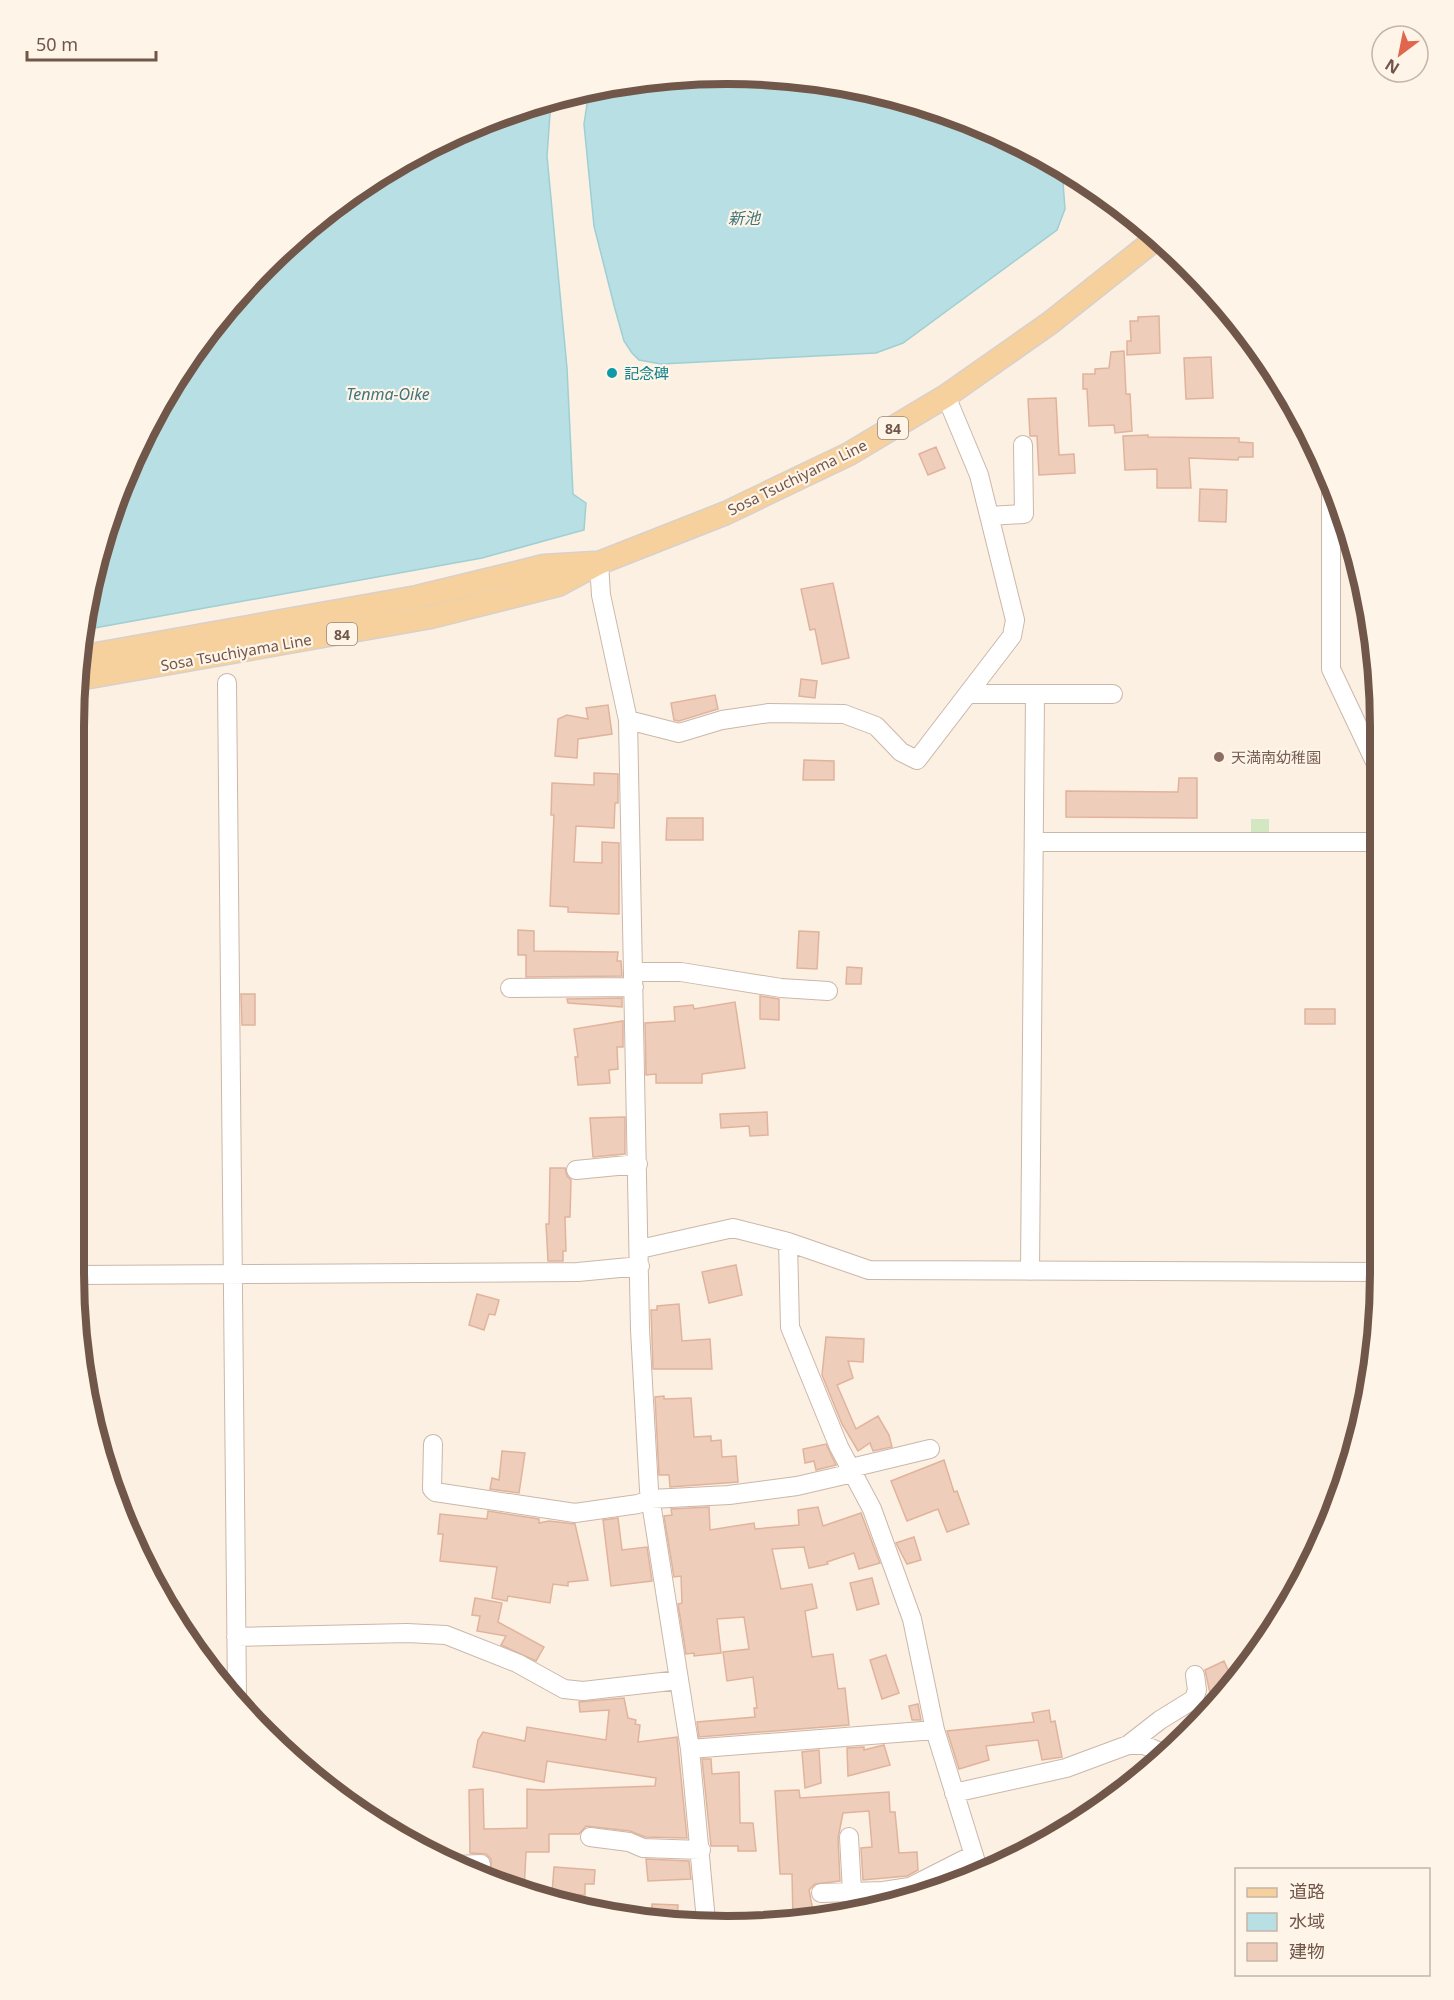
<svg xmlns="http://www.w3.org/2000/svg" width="1454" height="2000" viewBox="0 0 1454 2000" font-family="'Noto Sans','Noto Sans JP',sans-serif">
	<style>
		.green { fill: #d3e7c2 }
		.water { fill: #b8dfe3; stroke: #9fcfd4; stroke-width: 1.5 }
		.building { fill: #efcdbb; stroke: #e1b39c; stroke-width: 1.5 }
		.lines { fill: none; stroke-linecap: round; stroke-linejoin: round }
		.minor-casing { stroke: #cbb7aa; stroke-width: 20 }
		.major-casing { stroke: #d7d0cc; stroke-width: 25 }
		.minor { stroke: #fff; stroke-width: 18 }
		.major { stroke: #f7d19d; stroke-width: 22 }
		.culture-dot { fill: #0f9aa8; stroke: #fef4e8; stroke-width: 2 }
		.education-dot { fill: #8d6e63; stroke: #fef4e8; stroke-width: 2 }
		.labels { text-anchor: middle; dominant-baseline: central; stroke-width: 4.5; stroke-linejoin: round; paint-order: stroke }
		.shield { fill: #fef4e8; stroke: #9b8579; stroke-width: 1.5 }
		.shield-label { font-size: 14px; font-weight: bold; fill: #71564a }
		.culture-label { font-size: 15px; fill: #0d838f; stroke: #fef4e8; text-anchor: start }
		.street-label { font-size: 15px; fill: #71564a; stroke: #fef4e8 }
		.education-label { font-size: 15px; fill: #785e54; stroke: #fef4e8; text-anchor: start }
		.water-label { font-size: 16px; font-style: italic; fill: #42767d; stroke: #fef4e8 }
		.rim { fill: none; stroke: #71564a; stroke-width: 8 }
	</style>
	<rect width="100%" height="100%" fill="#fbf0e2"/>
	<path class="green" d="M1251 819H1269V838H1251Z"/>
	<path class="water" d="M770 75 896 96 1016 141 1062 169 1065 209 1057 230 903 343 876 353 661 364 639 360 632 353 624 341 615 309 594 226 584 124 589 91 642 79Z
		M551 100 547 156 567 368 573 494 586 503 584 530 482 558 83 630 86 599 123 477 161 400 235 296 296 235 401 161 517 108Z"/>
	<path class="building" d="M1159 316 1160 353 1127 355V341H1131L1130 321H1138V317Z
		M1124 351 1126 394H1130L1132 431 1115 433 1114 425 1089 426 1087 389H1083V374H1095V369L1109 368 1111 352Z
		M1211 357 1213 398 1186 399 1184 358Z
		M1056 398 1059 455 1074 454 1075 473 1039 475 1037 436H1030L1028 399Z
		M1148 435V437L1239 438V442L1253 443V457H1239L1238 460 1189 458 1191 488H1157V469L1125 470 1123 436Z
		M936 447 945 468 928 475 919 454Z
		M1200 489 1227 490 1226 522 1199 521Z
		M833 583 849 658 822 664 815 629 810 630 801 589Z
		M801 679 817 681 815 698 799 696Z
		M715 695 718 709 679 721 674 720 671 703Z
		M608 705 612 734 578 739 577 758 555 756 558 719 567 715 588 719 586 708Z
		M804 760 834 761V780H803Z
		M594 773 618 774V803H615L614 828 576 826 574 862 602 863V842L619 843V914L568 912V907L550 906 554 815H551L552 783 594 785Z
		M1179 778H1197V818L1066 817V791L1178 792Z
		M667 818H703V840H666Z
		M518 930 534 931V951L618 952 617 961H621L622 976 526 977V955H518Z
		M799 931 819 932 817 969 797 968Z
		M847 967 862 968 861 984H846Z
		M241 994H255V1025H242Z
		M760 996 779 999V1020L760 1019Z
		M622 998V1007L568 1003 567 999Z
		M735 1002 745 1068 702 1074V1083H656V1074L646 1075 645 1023 675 1021 674 1007 693 1005 694 1009Z
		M1305 1009H1335V1024H1305Z
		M623 1021V1047H617L618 1069 609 1070 610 1083 578 1085 575 1057H578L574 1029Z
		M767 1112 768 1135 750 1136 749 1126 721 1128 720 1114Z
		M625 1117V1154L593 1157 590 1118Z
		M550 1168H565L567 1176 571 1180 570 1217H565L566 1251H563V1261H548L546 1224H549Z
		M736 1265 742 1295 709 1303 702 1272Z
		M477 1294 499 1300 495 1315 489 1314 484 1330 469 1325Z
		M679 1304 682 1341 710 1339 712 1369H653L651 1310H657V1306Z
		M826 1337 864 1339 863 1362 848 1361 853 1378 837 1385 856 1429 878 1416 889 1435 892 1447 873 1451 870 1443 858 1451 842 1424 822 1375Z
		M664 1396V1399L691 1398 694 1437 711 1436V1441L721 1440 722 1457 736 1456 738 1482 670 1487 669 1475H659L655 1397Z
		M826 1444 836 1465 816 1470 814 1461 805 1463 803 1449Z
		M502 1451 525 1453 519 1493 490 1489 492 1478 499 1480Z
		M944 1460 954 1492 957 1491 969 1524 947 1532 938 1509 907 1521 891 1481Z
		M709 1507 710 1530 754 1523 755 1529 799 1525 798 1510 818 1507 823 1526 861 1513 880 1563 859 1569 854 1553 827 1562 828 1564 809 1568 804 1547 772 1549 781 1589 812 1584 817 1608 805 1611 812 1657 833 1654 838 1689 845 1688 849 1725 699 1737 697 1722 755 1717 754 1708H757L753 1677 727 1681 723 1652 749 1649 744 1617 717 1619 721 1653 694 1656V1653L686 1654 678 1604 682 1603 681 1576 674 1577 664 1516 672 1515 671 1509Z
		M488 1511 539 1519V1523L549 1521 575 1524 588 1580 568 1582V1586L553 1584 550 1603 508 1596 507 1601 492 1598 497 1567 440 1561 443 1534H438L440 1514 487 1519Z
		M618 1518 622 1550 647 1547 652 1581 611 1586 603 1520Z
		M914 1537 921 1560 907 1564 896 1543Z
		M872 1578 879 1604 857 1610 850 1583Z
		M475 1598 502 1603 498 1622 544 1647 536 1661 501 1645 506 1636 477 1631 480 1616 472 1615Z
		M886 1655 899 1693 882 1699 870 1660Z
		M1224 1661 1234 1683 1227 1690 1211 1698 1205 1670Z
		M624 1698 628 1718 636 1720 635 1724 640 1725 638 1742 677 1737 687 1838 645 1837 630 1831 586 1826 579 1834H549V1852H526L524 1892 485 1877 491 1869V1859L486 1854 470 1853 469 1790 483 1789 484 1829 527 1828V1789L543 1790 655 1786 656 1778 547 1761 544 1782 473 1767 478 1740 483 1732 525 1741 527 1727 606 1740 609 1710 580 1712 579 1702Z
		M918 1704 921 1720H912L909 1706Z
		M1049 1710 1051 1722 1055 1721 1062 1757 1042 1760 1038 1740 986 1746 989 1760 959 1769 947 1731 1034 1722 1032 1713Z
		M884 1745 890 1765 848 1776 847 1748 864 1747V1750Z
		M819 1750 821 1783 805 1788 802 1752Z
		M702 1759H711L712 1774 739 1772 740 1823H753L756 1851H738V1846H711Z
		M799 1790 800 1798 889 1792 890 1812H895L899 1853 917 1852 918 1870 907 1876 863 1880 861 1848 872 1847 869 1811 843 1813 838 1838 840 1881 815 1884 809 1890 814 1916 793 1920 792 1874H780L775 1791Z
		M646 1859 689 1861 691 1879 648 1881Z
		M554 1867 595 1870 594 1884H585V1895L552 1893Z
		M652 1904 678 1905 677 1921H651Z"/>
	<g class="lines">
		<defs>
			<path id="minor" d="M1331 476V669L1376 764
				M989 516 1024 514 1023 445
				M599 563 601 595 628 720 640 1330 649 1490 690 1749 706 1921
				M227 683 237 1697
				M969 694H1113
				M628 720 679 733 722 720 769 713 844 714 876 726 901 752 917 760 1012 636 1015 620 979 475 946 396
				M1035 842H1376
				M634 972H681L781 988 828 991
				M510 988 634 987
				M576 1170 638 1164
				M788 1242 790 1327 839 1447 872 1509 912 1619 935 1730 980 1875
				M640 1249 733 1228 788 1242 869 1270 1379 1272
				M1030 1271 1035 694
				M74 1275 578 1272 640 1266
				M433 1444 432 1489 435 1492 575 1513 638 1504 651 1499 729 1495 797 1486 853 1473
				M851 1468 930 1449
				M236 1637 407 1633 446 1635 517 1663 564 1689 583 1691 679 1680
				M1128 1745 1160 1720 1194 1699 1197 1690 1195 1675
				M690 1749 935 1730
				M954 1793 1066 1768 1128 1745H1144L1167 1755
				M590 1837 629 1842 643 1848 701 1850
				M849 1837 852 1892
				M455 1865 481 1864
				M821 1893 883 1891 910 1887 973 1855"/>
			<path id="major" d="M80 657 417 597 544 566 594 563
				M78 679 431 617 558 585 599 563 726 513 849 454 946 396 1050 323 1157 238"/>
		</defs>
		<use href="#minor" class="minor-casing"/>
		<use href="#major" class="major-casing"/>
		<use href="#minor" class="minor"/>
		<use href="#major" class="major"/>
	</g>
	<circle class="culture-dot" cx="612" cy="373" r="6"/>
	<circle class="education-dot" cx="1219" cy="757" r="6"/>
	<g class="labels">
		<g class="shield">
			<rect x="878" y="417" width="30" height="22" rx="4.5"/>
			<rect x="327" y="623" width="30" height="22" rx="4.5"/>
		</g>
		<g class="shield-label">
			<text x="893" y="428">84</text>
			<text x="342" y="634">84</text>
		</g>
		<g class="culture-label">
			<text x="624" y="373">記念碑</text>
		</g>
		<g class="street-label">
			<text transform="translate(797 477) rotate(-26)">Sosa Tsuchiyama Line</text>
			<text transform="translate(236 652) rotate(-10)">Sosa Tsuchiyama Line</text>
		</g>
		<g class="education-label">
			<text x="1231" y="757">天満南幼稚園</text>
		</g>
		<g class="water-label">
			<text x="744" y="218">新池</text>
			<text x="388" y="394">Tenma-Oike</text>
		</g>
	</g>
	<path d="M0 0H1454V2000H0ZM727 84H727A643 643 0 0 1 1370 727V1273A643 643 0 0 1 727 1916H727A643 643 0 0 1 84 1273V727A643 643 0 0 1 727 84Z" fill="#fef4e8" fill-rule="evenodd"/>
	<path class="rim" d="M727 84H727A643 643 0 0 1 1370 727V1273A643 643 0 0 1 727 1916H727A643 643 0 0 1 84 1273V727A643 643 0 0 1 727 84Z"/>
	<rect x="1235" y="1868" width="195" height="108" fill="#fef4e8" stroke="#c6b5a9" stroke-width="1.5"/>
	<rect x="1247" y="1888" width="30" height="9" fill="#f7d19d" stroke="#c6b5a9" stroke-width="1.5"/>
	<text x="1289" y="1898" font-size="18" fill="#71564a">道路</text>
	<rect x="1247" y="1913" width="30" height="18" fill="#b8dfe3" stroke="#c6b5a9" stroke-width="1.5"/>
	<text x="1289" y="1928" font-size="18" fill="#71564a">水域</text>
	<rect x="1247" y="1943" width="30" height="18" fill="#efcdbb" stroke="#c6b5a9" stroke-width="1.5"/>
	<text x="1289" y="1958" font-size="18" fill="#71564a">建物</text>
	<g transform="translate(1400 54) rotate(212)"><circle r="28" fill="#fef4e8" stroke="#c6b5a9" stroke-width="1.5"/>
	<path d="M0-4.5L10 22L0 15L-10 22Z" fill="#e0664d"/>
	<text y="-9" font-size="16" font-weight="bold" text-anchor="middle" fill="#71564a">N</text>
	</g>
	<path d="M27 51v9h129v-9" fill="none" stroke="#71564a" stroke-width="3"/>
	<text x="36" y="51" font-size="18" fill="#71564a" stroke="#fef4e8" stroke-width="4.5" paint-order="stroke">50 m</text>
</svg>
